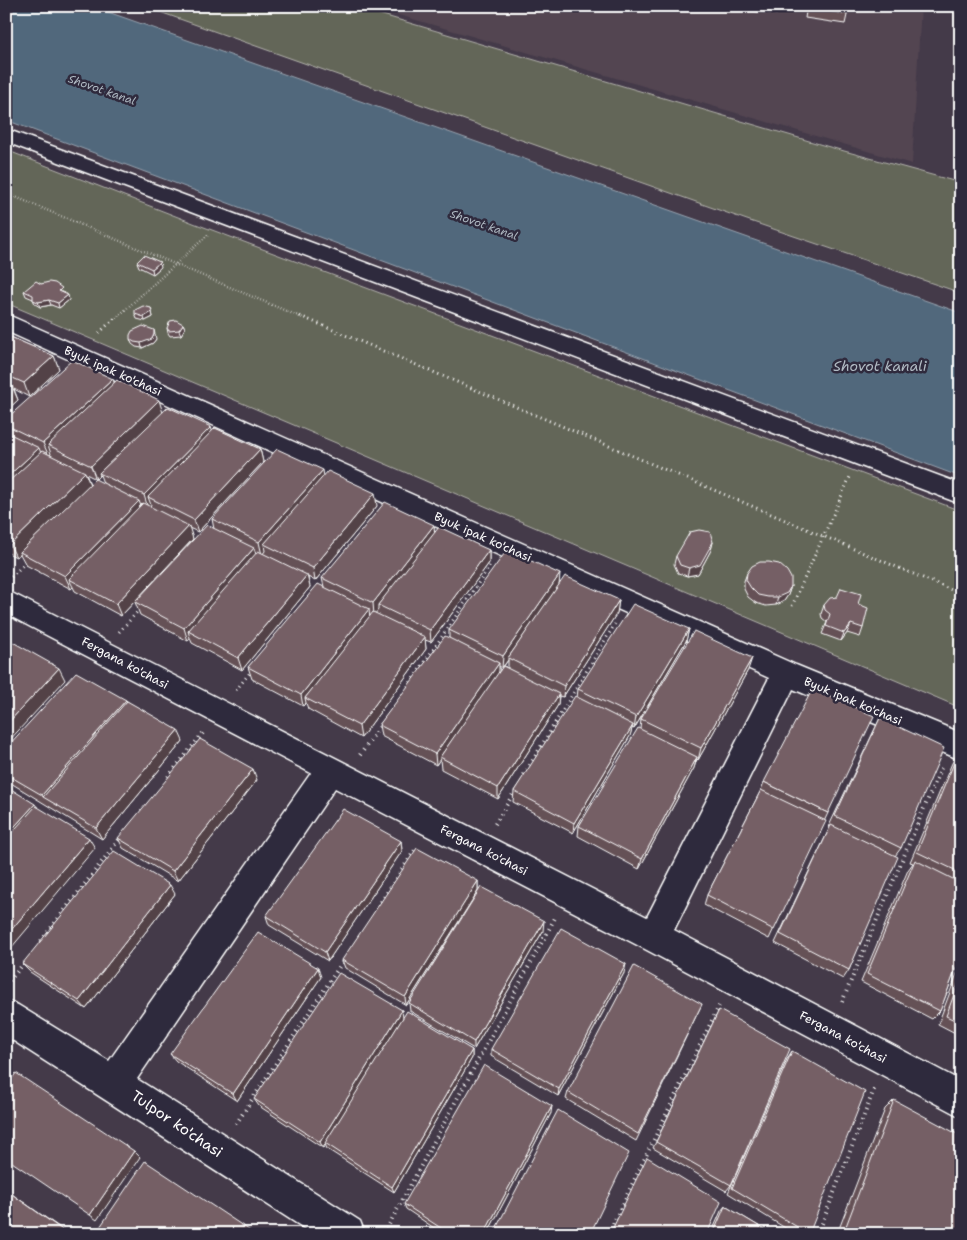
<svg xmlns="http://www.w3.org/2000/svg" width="967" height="1240" viewBox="0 0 967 1240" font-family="'Shantell Sans',sans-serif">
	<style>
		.built { fill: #534551 }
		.green { fill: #646658; stroke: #b2b2ac }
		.water { fill: #51677c; stroke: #97a4b0 }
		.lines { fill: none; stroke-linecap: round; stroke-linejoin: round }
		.minor-casing { stroke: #fff; stroke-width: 3 }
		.path-far2 { stroke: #fff; stroke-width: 2.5; stroke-dasharray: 0.5 2.5; stroke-linecap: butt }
		.path-far1 { stroke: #fff; stroke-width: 3; stroke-dasharray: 1 4; stroke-linecap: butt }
		.path { stroke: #fff; stroke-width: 4; stroke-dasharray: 1 4.5; stroke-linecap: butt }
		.minor { fill: #2f2a3d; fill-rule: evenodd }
		.wall { fill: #655157; stroke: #fff; fill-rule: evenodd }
		.shaded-wall { fill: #524247; stroke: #fff }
		.building { fill: #755e65; stroke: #fff }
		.labels { text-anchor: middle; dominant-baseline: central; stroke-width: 5; stroke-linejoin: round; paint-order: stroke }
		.far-water-label { font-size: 11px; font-style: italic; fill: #b1bbc4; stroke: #2f2a3d }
		.street-label { font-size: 12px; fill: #fff; stroke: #2f2a3d }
		.water-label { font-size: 14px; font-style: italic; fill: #b1bbc4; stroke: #2f2a3d }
		.near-street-label { font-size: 15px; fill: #fff; stroke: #2f2a3d }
	</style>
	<rect width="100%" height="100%" fill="#443a49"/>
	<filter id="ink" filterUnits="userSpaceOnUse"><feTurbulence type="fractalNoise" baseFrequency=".02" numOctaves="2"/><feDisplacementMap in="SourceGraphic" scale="10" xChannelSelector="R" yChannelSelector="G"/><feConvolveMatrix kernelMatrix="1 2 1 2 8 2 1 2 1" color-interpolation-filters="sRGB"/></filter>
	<g filter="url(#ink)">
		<path class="built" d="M368 6H921L912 164Z"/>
		<path class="green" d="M143 6H352L826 146 961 183V293L747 220Z
			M6 150 196 224 961 511V708L6 303Z"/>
		<path class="water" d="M6 6H91L961 313V477L6 120Z"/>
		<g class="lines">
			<defs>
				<path id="minor" d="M6 129 961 484V504L6 142Z
					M6 314 796 665 961 733V760L793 689 674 930 961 1081V1117L643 948 335 788 137 1079 360 1221 365 1234H313L6 1036V1000L18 1005 109 1061 311 773 6 614V590L647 917 769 678 6 331Z"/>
			</defs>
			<use href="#minor" class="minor-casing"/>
			<path class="path-far2" d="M6 193 303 318
				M116 318 209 234"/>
			<path class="path-far1" d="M300 316 961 594
				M99 333 117 316
				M11 577 28 560
				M792 606 850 477
				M119 632 140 609
				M236 690 252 670
				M402 695 490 566
				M555 723 615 624"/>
			<path class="path" d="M360 755 381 725
				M524 775 556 722
				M168 777 203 733
				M495 824 515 791
				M381 902 417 847
				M41 941 121 837
				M6 985 25 962
				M842 1002 942 766
				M236 1124 345 958
				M384 1234 555 918
				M608 1234 719 1006
				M818 1234 875 1087"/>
			<use href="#minor" class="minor"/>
		</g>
		<path class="wall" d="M705 6H779L777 14Z
			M807 6H849L845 24 805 18Z
			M137 262 161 267 153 274 139 267Z
			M41 284 64 293 69 300 59 308 51 305 40 307 35 304 33 299 26 296 24 291Z
			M151 308 153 317 145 321 137 319 135 314Z
			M183 324 185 328 181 335 170 336 168 333 167 328Z
			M6 335 54 356 59 369 29 397 14 389 18 400 6 411Z
			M130 339H156L153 343 142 348 136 347 132 344Z
			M114 383 162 412 260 449 263 462 198 532 189 528 193 539 121 616 75 591 73 587 71 589 26 565 20 554 16 557 6 552V419ZM86 474 96 479 100 475 103 483 90 484Z
			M377 506 315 581 308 577 310 587 242 670 192 643 190 638 188 641 140 615 135 602 214 529 212 519Z
			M435 532 489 550V563L431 642 425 640 426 649 361 738 308 709 306 703 303 706 252 679 248 667 324 587 322 578Z
			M713 542 711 550 698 574 687 576 678 573 674 564 676 556Z
			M747 573 791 586 788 595 784 601 776 605 766 606 756 603 748 597 744 589V581Z
			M559 584 619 600 617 613 563 697 559 696 558 705 498 799 441 769 440 759 436 765 381 736 379 725 449 638V630ZM508 660V668L504 666ZM499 666 502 668 499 673Z
			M858 604 863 628 860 637 847 633 841 641 822 634 827 622 822 618 821 614 824 605Z
			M689 629 686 641 634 729 632 728 630 736 573 833 513 802 514 791 577 698 578 689Z
			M748 670 698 760 697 759 694 768 639 869 578 836 579 826 640 729 641 719Z
			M126 700 127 701 183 741 102 839 6 780V748Z
			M880 718 901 848 895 856 849 970 843 979 775 943 830 827 829 826Z
			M959 751 961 752V955L940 1011 932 1019 861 982 908 870 913 863 910 862 952 763Z
			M257 780 178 881 123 848 118 838Z
			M764 782 828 813 769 939 704 905 707 895 761 790Z
			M401 841 402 851 328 961 269 925 266 916Z
			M478 881V891L406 1005 345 968 342 960Z
			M175 894 86 1009 30 972 22 964Z
			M543 931 474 1049 410 1011 409 1003Z
			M961 963V1036L938 1024Z
			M624 973 558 1096 491 1056V1049Z
			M321 977 237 1101 176 1061 170 1054Z
			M702 1004 636 1141 566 1099 568 1092Z
			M719 1010 731 1185 726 1191 653 1148Z
			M403 1017 472 1050V1058L394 1192 327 1149 325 1144 323 1148 259 1106 254 1099Z
			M792 1051 809 1234H795L728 1193 787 1059Z
			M894 1100 961 1234H837L885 1109Z
			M551 1113 487 1234H443L406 1209 404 1204Z
			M725 1206 772 1234H711L721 1211Z"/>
		<path class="shaded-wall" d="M160 262 161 267 153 274 152 269Z
			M68 295 69 300 59 308 58 303Z
			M49 300 51 305 40 307 38 302Z
			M151 308 153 317 145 321 144 317Z
			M183 324 185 328 181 335 179 330Z
			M154 330 156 339 153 343 142 348 141 343Z
			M54 356 59 369 29 397 24 383Z
			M113 379 117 392 48 445 51 454 49 456 43 443Z
			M12 386 18 400 6 411V392Z
			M159 400 163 413 99 473 100 475 96 479 91 466Z
			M211 427 215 440 148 497 151 505 148 508 144 495Z
			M39 448 44 461 6 497V478Z
			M260 449 263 462 198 532 194 520Z
			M323 470 325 483 264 544 265 551 262 555 259 542Z
			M85 472 90 485 20 552V554L16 557 10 545Z
			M375 493 377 506 315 581 313 568Z
			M139 501 144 514 69 579 73 587 71 589 65 576Z
			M434 525 435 538 378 605V610L374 615 373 603Z
			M189 526 193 539 121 616 116 604Z
			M713 542 711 550 698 574 687 576 689 568Z
			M254 548 258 561 188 631 190 638 188 641 184 628Z
			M489 550V563L431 642 430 630Z
			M560 574 559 586 508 658V660L502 668 503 656Z
			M307 575 310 587 242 670 238 658Z
			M791 586 788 595 784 601 776 605 778 597Z
			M619 600 617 613 563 697 564 686Z
			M369 609 370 621 305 698 306 703 303 706 301 695Z
			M851 624 847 633 841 641 844 633Z
			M689 629 686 641 634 729 636 717Z
			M425 637 426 649 361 738 359 726Z
			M7 639 14 651 6 659V640Z
			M752 658 748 670 698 760 701 748Z
			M499 663V675L440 757V759L436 765 435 754Z
			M59 668 65 680 6 744V725Z
			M559 694 558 705 498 799V788Z
			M126 700 131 711 43 797 42 795Z
			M633 725 630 736 573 833 574 823Z
			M178 730 183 741 102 839 96 828Z
			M697 757 694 768 639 869 642 859Z
			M253 769 257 780 178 881 173 871Z
			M35 804 42 814 6 855V836Z
			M89 838 95 848 6 954V936Z
			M401 841 402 851 328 961 325 952Z
			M478 881V891L406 1005 405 997Z
			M170 885 175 894 86 1009 79 1001Z
			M544 921 543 931 474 1049V1042Z
			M626 964 624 973 558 1096 559 1089Z
			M318 968 321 977 237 1101 233 1094Z
			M402 1010 403 1018 323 1148 320 1142Z
			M472 1050V1058L394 1192 392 1187Z
			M552 1106 551 1113 487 1234H484Z
			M134 1151 140 1157 97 1220 90 1215Z
			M6 1190 69 1234H68Z"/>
		<path class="building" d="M807 6H849L847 14 807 8Z
			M144 255 160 262 152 269 137 262Z
			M36 281 41 284 49 282 55 283 62 288 59 291 68 295 58 303 49 300 38 302 33 300V295L24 291Z
			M143 306 151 308 152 312 144 317 135 314V310Z
			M176 320 183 324 179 330 169 331 167 328 170 321Z
			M143 326 154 330V334L152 339 141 343 134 342 130 339V335L132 331Z
			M6 335 54 356 24 383 6 375Z
			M72 360 113 379 43 443 6 425V419Z
			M117 380 159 400 91 466 48 445Z
			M6 384 12 386 6 392Z
			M168 407 211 427 144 495 99 473Z
			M215 428 260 449 194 520 148 497Z
			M6 432 39 448 6 478Z
			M277 449 323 470 259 542 212 519Z
			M42 451 85 472 10 545 6 543V484Z
			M328 471 375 493 313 568 264 544Z
			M95 479 139 501 65 576 20 552Z
			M385 502 434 525 373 603 322 578Z
			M143 503 189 526 116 604 69 579Z
			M207 525 254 548 184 628 135 602Z
			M439 527 489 550 430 630 378 605Z
			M699 530 710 532 713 542 700 565 689 568 680 565 676 556 690 532Z
			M507 550 560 574 503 656 449 630Z
			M258 551 307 575 238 658 188 631Z
			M760 562H769L779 564 787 571 791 578V586L787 593 778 597H768L758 595 751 588 746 580 747 573 752 566Z
			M565 576 619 600 564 686 508 658Z
			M318 584 369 609 301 695 248 667Z
			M841 588 861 594 858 604 868 608 863 628 851 624 844 633 826 626 830 614 825 610 824 605 830 598 837 597Z
			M633 604 689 629 636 717 578 689Z
			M373 612 425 637 359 726 305 698Z
			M694 631 752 658 701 748 641 719Z
			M445 636 499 663 435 754 379 725Z
			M11 641 59 668 6 725V646Z
			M503 666 559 694 498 788 440 757Z
			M76 672 126 700 42 795 6 774V748Z
			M813 688 874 716 828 813 764 782Z
			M575 696 633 725 574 823 514 791Z
			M127 701 178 730 96 828 43 797Z
			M880 718 944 748 901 848 835 816Z
			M638 728 697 757 642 859 579 826Z
			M200 739 253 769 173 871 118 838Z
			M959 751 961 752V873L917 852Z
			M6 786 35 804 6 836Z
			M761 790 826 821 774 930 707 895Z
			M36 806 89 838 6 936V839Z
			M343 809 401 841 325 952 266 916Z
			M831 825 898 857 849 970 780 934Z
			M417 848 478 881 405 997 342 960Z
			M114 851 170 885 79 1001 22 964Z
			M915 860 961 883V955L940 1011 867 974Z
			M481 887 544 921 474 1042 409 1003Z
			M561 928 626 964 559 1089 491 1049Z
			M258 932 318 968 233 1094 170 1054Z
			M634 966 702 1004 638 1134 568 1092Z
			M339 973 402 1010 320 1142 254 1099Z
			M961 976V1023L946 1016Z
			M719 1010 790 1049 731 1185 656 1142Z
			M407 1011 472 1050 392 1187 325 1143Z
			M792 1051 865 1092 809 1234 732 1188Z
			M484 1065 552 1106 484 1234H450L404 1204Z
			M16 1073 134 1151 90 1215 6 1158V1087Z
			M894 1100 961 1136V1234H843Z
			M558 1110 629 1153 590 1234H493Z
			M647 1157 721 1202 707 1234H610Z
			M145 1161 255 1234H110L100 1227Z
			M6 1190 68 1234H6Z
			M725 1206 772 1234H713Z"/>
	</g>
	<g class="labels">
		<g class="far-water-label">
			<text transform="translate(102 90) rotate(19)">Shovot kanal</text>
			<text transform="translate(484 225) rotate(19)">Shovot kanal</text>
		</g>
		<g class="street-label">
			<text transform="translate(113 371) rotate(24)">Byuk ipak ko'chasi</text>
			<text transform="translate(483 537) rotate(24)">Byuk ipak ko'chasi</text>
			<text transform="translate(125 663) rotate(28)">Fergana ko'chasi</text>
			<text transform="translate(853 701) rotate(23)">Byuk ipak ko'chasi</text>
			<text transform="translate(484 850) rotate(27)">Fergana ko'chasi</text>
			<text transform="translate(843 1037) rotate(28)">Fergana ko'chasi</text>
		</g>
		<g class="water-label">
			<text x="880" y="366">Shovot kanali</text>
		</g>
		<g class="near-street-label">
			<text transform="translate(177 1124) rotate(34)">Tulpor ko'chasi</text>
		</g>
	</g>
	<rect width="967" height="1240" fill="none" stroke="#2f2a3d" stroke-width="25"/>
	<rect x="12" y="12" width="942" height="1215" fill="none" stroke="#fff" stroke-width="2" filter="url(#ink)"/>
</svg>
